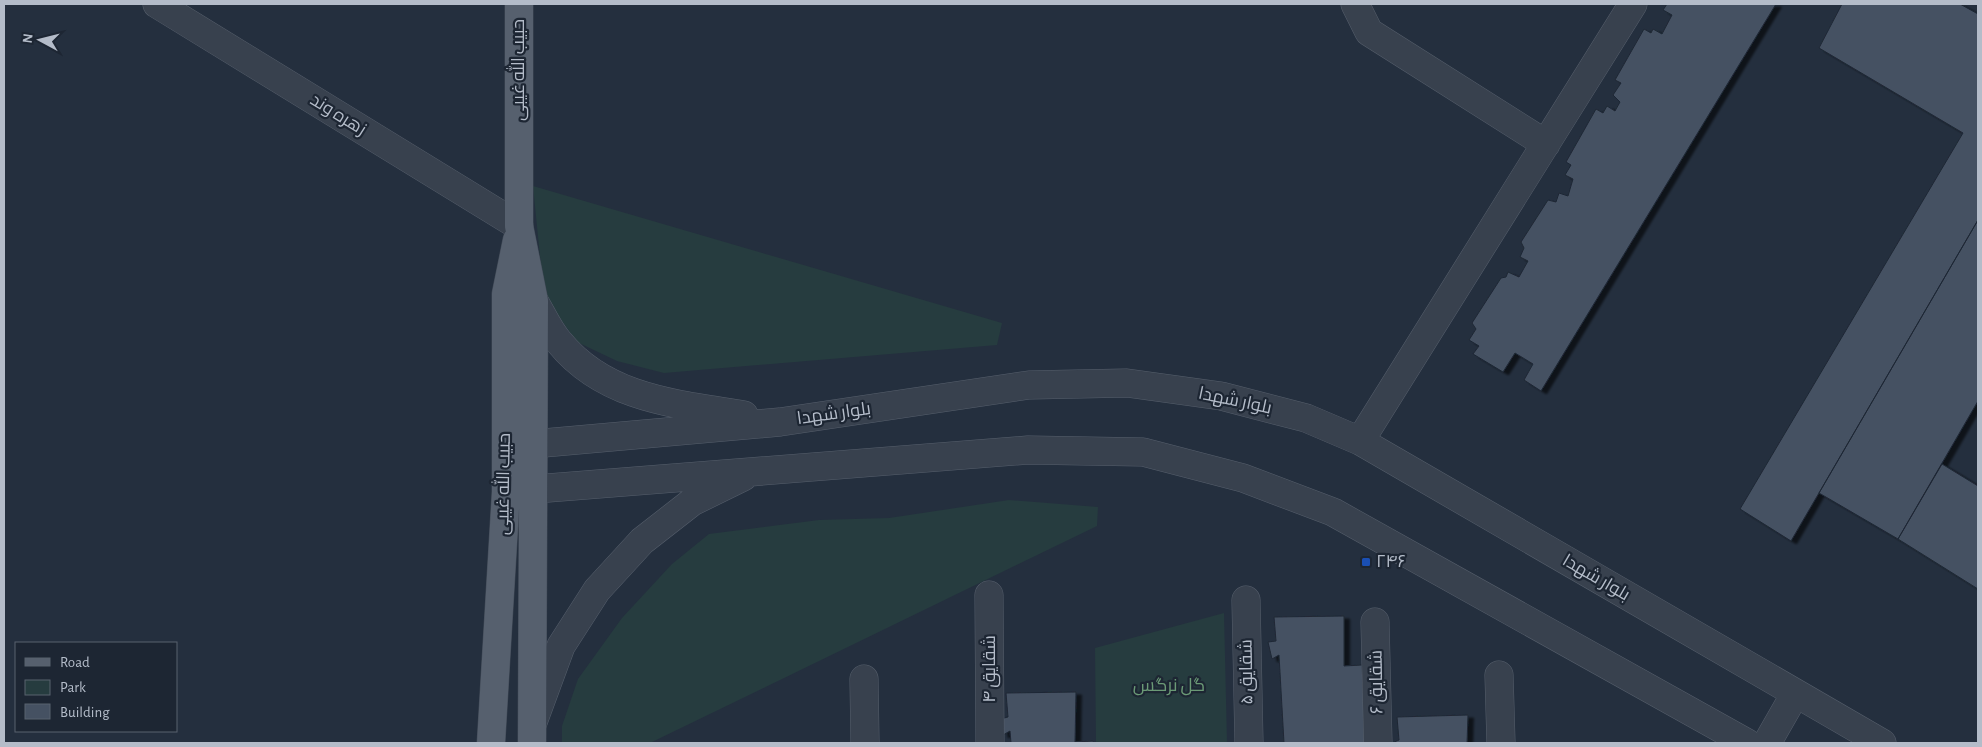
<svg xmlns="http://www.w3.org/2000/svg" width="1982" height="747" viewBox="0 0 1982 747" font-family="'Alegreya Sans',Cairo,sans-serif">
	<style>
		.green { fill: #263c3f }
		.building { fill: #455162; stroke: #1f2835; filter: url(#shadow) }
		.lines { fill: none; stroke-linecap: round; stroke-linejoin: round }
		.minor-casing { stroke: #565f6c; stroke-width: 29 }
		.major-casing { stroke: #414a57; stroke-width: 29 }
		.minor { stroke: #38414e; stroke-width: 28 }
		.major { stroke: #56606e; stroke-width: 28 }
		.transit-dot { fill: #1a4fb4; stroke: #1d2633; stroke-width: 2 }
		.labels { text-anchor: middle; dominant-baseline: central; stroke-width: 4.5; stroke-linejoin: round; paint-order: stroke }
		.street-label { font-size: 18px; fill: #b4bcc9; stroke: #1d2633 }
		.poi-label { font-size: 18px; fill: #b4bcc9; stroke: #1d2633; text-anchor: start }
		.park-label { font-size: 18px; fill: #6b9a76; stroke: #1d2633 }
	</style>
	<defs>
		<filter id="shadow"><feDropShadow dx="5.5" dy="3" stdDeviation="1" flood-color="#0009"/></filter>
	</defs>
	<rect width="100%" height="100%" fill="#242f3e"/>
	<path class="green" d="M533 186 1002 323 997 345 664 373 617 361 577 342 544 296Z
		M1009 500 1098 507 1097 526 650 743H562V726L578 679 622 618 672 564 709 534 819 520 889 518Z
		M1224 613 1227 743H1096L1095 648Z"/>
	<path class="building" d="M1667 4H1776L1541 391 1524 380 1533 364 1515 353 1503 372 1473 354 1479 346 1469 340 1476 329 1472 323 1501 278 1506 277 1508 272 1519 277 1528 261 1520 257 1524 248 1521 242 1548 200 1556 202 1559 193 1568 196 1573 179 1565 175 1571 165 1566 162 1596 109 1603 113 1607 106 1615 111 1620 102 1613 95 1621 83 1615 80 1644 29 1651 33 1653 29 1662 34 1672 15 1663 10Z
		M1842 4H1960L1978 14V220L1791 541 1740 509 1963 133 1819 48Z
		M1978 220V401L1898 539 1819 493Z
		M1942 464 1978 486V589L1898 539Z
		M1344 616V666L1362 665 1366 743H1284L1279 655 1272 659 1268 642 1276 641 1274 617Z
		M1076 692 1075 742 1093 741 1094 743H1011L1010 731 1003 735 1000 719 1008 717 1006 693Z
		M1468 715 1467 743H1392L1399 740 1397 717Z"/>
	<g class="lines">
		<defs>
			<path id="minor" d="M157 4 519 226
				M1355 4 1369 32 1546 144
				M534 301C542 314 549 331 560 343 606 399 677 404 744 415
				M1360 441 1633 4
				M510 446 780 422 1029 385 1127 383 1221 396 1306 418 1360 441 1882 743
				M510 491 1028 450 1143 452 1243 478 1333 512 1747 743
				M989 595 990 743
				M1246 600 1249 743
				M1375 622 1378 743
				M1499 675 1501 743
				M864 679 865 743
				M533 722 561 646 597 590 642 541 692 502 743 477
				M1767 743 1795 694"/>
			<path id="major" d="M519 4V226L534 301 532 743
				M491 743 506 492V294L517 240"/>
		</defs>
		<use href="#minor" class="minor-casing"/>
		<use href="#major" class="major-casing"/>
		<use href="#minor" class="minor"/>
		<use href="#major" class="major"/>
	</g>
	<rect class="transit-dot" x="1361" y="557" width="10" height="10" rx="2.5"/>
	<g class="labels">
		<g class="street-label">
			<text transform="translate(519 70) rotate(-90)">حبیب الله غیبی</text>
			<text transform="translate(338 115) rotate(32)">زهره وند</text>
			<text transform="translate(1235 401) rotate(12)">بلوار شهدا</text>
			<text transform="translate(834 414) rotate(-8)">بلوار شهدا</text>
			<text transform="translate(504 484) rotate(-89)">حبیب الله غیبی</text>
			<text transform="translate(1596 578) rotate(30)">بلوار شهدا</text>
			<text transform="translate(990 669) rotate(-90)">شقایق ۴</text>
			<text transform="translate(1247 672) rotate(-91)">شقایق ۵</text>
			<text transform="translate(1377 682) rotate(-91)">شقایق ۶</text>
		</g>
		<g class="poi-label">
			<text x="1376" y="562">۲۴۶</text>
		</g>
		<g class="park-label">
			<text x="1169" y="686">گل نرگس</text>
		</g>
	</g>
	<rect width="1982" height="747" fill="none" stroke="#b4bcc9" stroke-width="10"/>
	<rect x="15" y="642" width="162" height="90" fill="#1d2633" stroke="#59626f"/>
	<rect x="25" y="658" width="25" height="8" fill="#56606e" stroke="#59626f"/>
	<text x="60" y="667" font-size="15" fill="#b4bcc9">Road</text>
	<rect x="25" y="680" width="25" height="15" fill="#263c3f" stroke="#59626f"/>
	<text x="60" y="692" font-size="15" fill="#b4bcc9">Park</text>
	<rect x="25" y="704" width="25" height="15" fill="#455162" stroke="#59626f"/>
	<text x="60" y="717" font-size="15" fill="#b4bcc9">Building</text>
	<g transform="translate(40 40) rotate(277)" stroke="#1d2633" stroke-width="4" paint-order="stroke">
	<path d="M0-4L9 19L0 12L-9 19Z" fill="#b4bcc9"/>
	<text y="-8" font-size="14" font-weight="bold" text-anchor="middle" fill="#b4bcc9">N</text>
	</g>
</svg>
